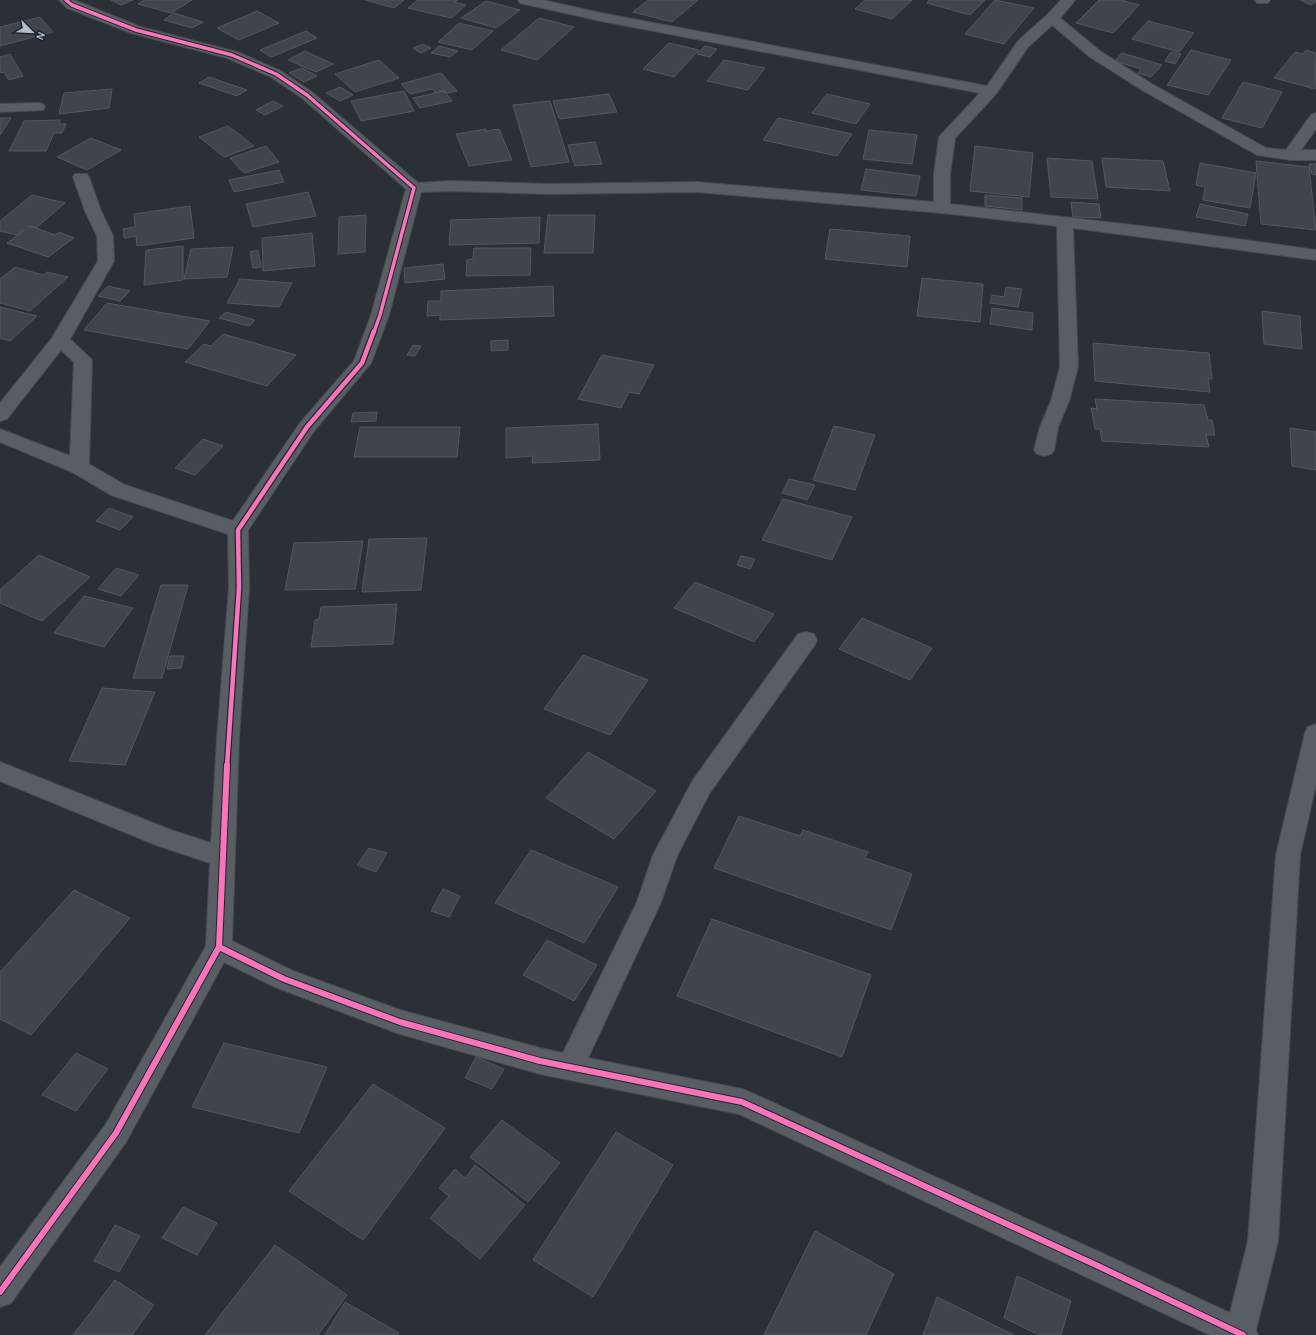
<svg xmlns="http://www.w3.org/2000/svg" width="1316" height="1335" viewBox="0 0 1316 1335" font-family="'Alegreya Sans',sans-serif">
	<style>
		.building { fill: #3f454a; stroke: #52585e }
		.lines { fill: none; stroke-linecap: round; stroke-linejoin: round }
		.street-casing { stroke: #484c51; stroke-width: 2 }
		.street { fill: #595e64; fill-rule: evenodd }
		.cycleway-far2-casing { stroke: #1d2731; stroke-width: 5.5 }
		.cycleway-far1-casing { stroke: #1d2731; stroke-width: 7 }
		.cycleway-casing { stroke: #1d2731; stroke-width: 8 }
		.cycleway-far2 { stroke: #fb73b8; stroke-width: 3.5 }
		.cycleway-far1 { stroke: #fb73b8; stroke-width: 4.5 }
		.cycleway { stroke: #fb73b8; stroke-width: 6 }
	</style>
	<rect width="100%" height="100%" fill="#2a3036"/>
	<path class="building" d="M111 0H133L121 5Z
		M144 0H192L171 13 138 4Z
		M365 0H404L394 8Z
		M418 0H458L454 2 466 5 451 18 408 8Z
		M648 0H698L672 22 633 12Z
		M865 0H912L892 19 855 9Z
		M929 0H985L970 15 927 3Z
		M995 0 1034 8 1004 44 965 34Z
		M1099 0H1121L1139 5 1113 33 1076 23Z
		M1300 0H1316V2L1311 5Z
		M486 1 520 10 496 28 461 18Z
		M257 11 279 23 239 40 217 28Z
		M174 13 203 22 192 28 164 20Z
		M40 17 53 32 0 46V27Z
		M539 18 574 27 537 60 501 50Z
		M1148 21 1194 33 1179 52 1132 39Z
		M459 23 493 31 472 50 438 42Z
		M306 31 317 38 271 57 260 50Z
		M669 43 699 50 674 77 643 69Z
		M423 44 431 48 421 53 413 48Z
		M439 46 458 51 450 57 431 53Z
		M705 46 717 49 710 57 697 54Z
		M1191 50 1231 60 1208 95 1167 85Z
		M1306 50 1316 53 1315 89 1274 78 1295 52 1303 54Z
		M305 51 333 64 316 72 288 60Z
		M1171 52 1181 54 1175 64 1165 61Z
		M1122 53 1162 65 1151 77 1138 73 1141 69 1115 61Z
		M10 54 23 76 9 80 4 72 0 73V57Z
		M379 60 399 78 355 92 335 74Z
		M724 60 765 68 748 90 707 81Z
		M302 68 317 76 304 82 289 73Z
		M441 73 457 91 447 93 444 90 436 93 432 89 410 94 401 84Z
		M209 77 247 90 237 96 199 83Z
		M1243 82 1282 92 1262 128 1222 118Z
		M340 87 353 95 340 101 326 93Z
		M112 89 109 108 59 114 64 93Z
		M404 91 414 111 361 121 351 101Z
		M444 91 452 101 420 108 413 98Z
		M609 94 617 112 559 119 553 101Z
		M827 94 870 104 856 124 812 113Z
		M273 101 283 106 265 115 256 110Z
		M550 101 569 162 531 167 513 105Z
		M0 118H11L0 135Z
		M778 118 852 134 837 156 763 140Z
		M60 120 59 124H66L62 133H54L46 151H9L24 121Z
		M228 126 254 146 224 157 199 137Z
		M486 129V131L499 129 512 160 469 166 456 134Z
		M869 130 917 135 912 164 863 159Z
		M91 138 121 150 87 170 57 157Z
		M595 142 602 164 575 166 568 145Z
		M266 146 279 162 244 173 230 158Z
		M975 146 1033 153 1029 197 970 191Z
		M1047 158 1092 161 1098 199 1051 197Z
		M1102 158 1163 161 1170 191 1106 187Z
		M1256 161 1309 167 1316 230 1261 224Z
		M1200 163 1256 173 1250 208 1203 200 1205 187 1196 185Z
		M1309 164H1316V175L1312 174Z
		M866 169 920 176 916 196 861 190Z
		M279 170 284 182 234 192 229 180Z
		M308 192 316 216 253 227 246 204Z
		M32 195 65 203 36 228 28 226 17 235 0 231V221Z
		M985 195 1022 198V210L985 206Z
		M1071 202 1099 204 1101 218 1073 217Z
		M1200 204 1248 214 1245 226 1196 217Z
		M190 206 194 238 137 246 136 236 124 238 123 229 135 227 134 214Z
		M366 215 365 252 338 254 339 217Z
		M548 215H595L593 253H544Z
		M540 217 539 243 449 245 451 220Z
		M31 226 55 235 59 232 74 238 48 257 7 243Z
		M830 229 910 236 907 267 825 259Z
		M312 233 315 266 263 271 262 238Z
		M183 246V280L144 285 146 250Z
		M233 247 227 277 184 279 191 249Z
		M474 248H531L530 275 466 276 467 260 473 259Z
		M258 250 261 267 253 268 250 252Z
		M443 264 445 279 405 283 404 268Z
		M15 267 43 275 47 272 68 277 30 311 0 303V279Z
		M922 278 983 284 980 322 917 316Z
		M240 279 292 283 279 307 227 303Z
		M108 286 130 291 120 301 98 296Z
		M553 286 554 316 440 320V315L427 316 428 301H441V291Z
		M1006 287 1022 289 1018 307 990 303 992 295 1004 297Z
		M107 303 210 321 188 349 84 330Z
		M0 307 37 316 10 341 0 338Z
		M992 308 1033 313 1032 330 990 324Z
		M1262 311 1300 316 1302 349 1264 344Z
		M226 312 255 320 249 326 219 318Z
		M223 334 296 355 267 386 185 362 204 344 211 346Z
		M508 340V350L491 351V341Z
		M1093 343 1209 353 1212 379H1208L1210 392 1095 381Z
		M413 345 421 346 415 356 407 355Z
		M602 355 654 365 639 394 629 392 621 408 578 399Z
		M1095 399 1204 405 1208 420H1212L1215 435H1206L1209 447 1102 441 1100 429H1095L1091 408 1097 409Z
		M377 412 376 421 351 422 353 413Z
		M598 424 600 460 532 463 533 456 506 458V428Z
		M834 426 875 435 855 490 813 480Z
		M360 427H460L457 457H354Z
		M1290 428 1316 432V470L1292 466Z
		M203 439 223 446 195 475 175 468Z
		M789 479 815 485 807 500 782 493Z
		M783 499 852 517 832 560 762 540Z
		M109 508 133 517 120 530 96 521Z
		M427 538 421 590 362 592 369 539Z
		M363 541 355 589 285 590 294 543Z
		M39 555 90 577 42 621 0 603V590Z
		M741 556 755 559 750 569 737 565Z
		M116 568 139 575 121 596 98 589Z
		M695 582 774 614 754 642 674 608Z
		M161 585H188L162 678H133Z
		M84 596 133 608 104 647 54 633Z
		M397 604 393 644 311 647 315 620 319 619 321 607Z
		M862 618 932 648 910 680 839 649Z
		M583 655 648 680 610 735 544 709Z
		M170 656H184L181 668 167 669Z
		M102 688 155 692 125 765 69 761Z
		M588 752 656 791 614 839 546 798Z
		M739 816 800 836 803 830 868 852 865 858 912 874 891 930 714 868Z
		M369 848 387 853 376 872 357 865Z
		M531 850 618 887 584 943 495 903Z
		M443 889 460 896 449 917 431 911Z
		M74 890 130 918 31 1035 0 1019V972Z
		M712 919 871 975 842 1057 677 996Z
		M547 940 597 965 574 1001 523 975Z
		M224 1043 327 1067 299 1133 192 1107Z
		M76 1053 108 1069 76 1111 42 1095Z
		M476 1057 504 1069 492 1089 465 1078Z
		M373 1084 445 1128 363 1240 289 1191Z
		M502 1120 560 1163 528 1202 470 1157Z
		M616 1132 673 1165 593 1297 533 1260Z
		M475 1165 525 1205 480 1259 430 1218 449 1196 439 1188 455 1169 465 1178Z
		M183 1207 217 1223 197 1255 162 1238Z
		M115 1225 140 1236 119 1272 94 1261Z
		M815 1231 894 1274 866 1335H764Z
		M275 1245 347 1295 318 1335H205Z
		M1017 1276 1071 1301 1061 1335H1039L1004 1318Z
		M115 1280 154 1305 132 1335H73Z
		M937 1297 1014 1335H923Z
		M345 1302 399 1333 398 1335H325Z"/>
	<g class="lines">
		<defs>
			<path id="street" d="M59 0H74L141 27 237 52 281 71 312 92 418 183 451 181 549 184 697 182 934 202V174L939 137 980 93 601 21 520 3 518 0H543L601 13 987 86 1018 41 1047 15 1061 0H1075L1060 18 1100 51 1152 84 1266 148 1286 150 1311 115 1316 113V129L1301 150H1316V160H1291L1257 155 1142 90 1090 57 1052 25 1028 47 996 94 955 138 950 174V204L1158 228 1316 250V260L1073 228 1078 367 1069 401 1058 427 1054 450 1051 454 1044 456 1037 454 1034 450 1040 427 1051 401 1060 367 1057 226 942 213 697 192 549 194 451 191 421 192 389 315 371 363 314 431 248 530 249 588 239 738 232 941 293 971 400 1010 540 1048 563 1053 637 902 653 855 693 780 798 634 806 632 814 634 817 640 814 646 709 794 677 856 661 902 588 1058 742 1089 752 1093 1106 1255 1230 1313 1248 1241 1276 855 1305 733 1308 727 1316 724V784L1300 855 1278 1241 1256 1330 1258 1335H1210L739 1114 540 1074 400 1034 275 987 224 962 126 1142 11 1303 0 1307V1267L106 1124 206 946 210 863 156 845 0 781V762L171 830 211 843 217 738 229 588 228 534 111 495 72 472 0 442V429L70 456 74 362 61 350 7 419 0 421V403L52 338 98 261 97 236 85 211 73 177 75 174H87L89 177 101 211 113 236 114 261 70 339 92 360 89 464 125 485 233 521 300 423 354 361 371 315 406 189 302 98 271 77 227 58 131 33 67 8Z
				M1255 0H1270L1268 3H1257Z
				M38 103 43 104 45 107 43 110 0 112V104Z"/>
		</defs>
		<use href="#street" class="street-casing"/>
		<use href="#street" class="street"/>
		<defs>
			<path id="cycleway-far2" d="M66 0 72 5 136 30 232 55 276 74 307 95 414 188 380 315 374 332"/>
			<path id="cycleway-far1" d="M227 766 239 588 238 530 307 427 362 363 374 331"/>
			<path id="cycleway" d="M219 947 284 979 400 1022 540 1061 742 1102 1096 1265 1243 1335
				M0 1292 116 1133 219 947 227 765"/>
		</defs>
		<use href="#cycleway-far2" class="cycleway-far2-casing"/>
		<use href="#cycleway-far1" class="cycleway-far1-casing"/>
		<use href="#cycleway" class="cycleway-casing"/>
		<use href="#cycleway-far2" class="cycleway-far2"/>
		<use href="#cycleway-far1" class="cycleway-far1"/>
		<use href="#cycleway" class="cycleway"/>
	</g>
	<g transform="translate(32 32) rotate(114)" stroke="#1d2731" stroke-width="3" paint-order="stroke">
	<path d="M0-3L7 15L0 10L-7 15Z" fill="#b3bdc8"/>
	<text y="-6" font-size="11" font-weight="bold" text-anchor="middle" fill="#b3bdc8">N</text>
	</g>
</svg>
